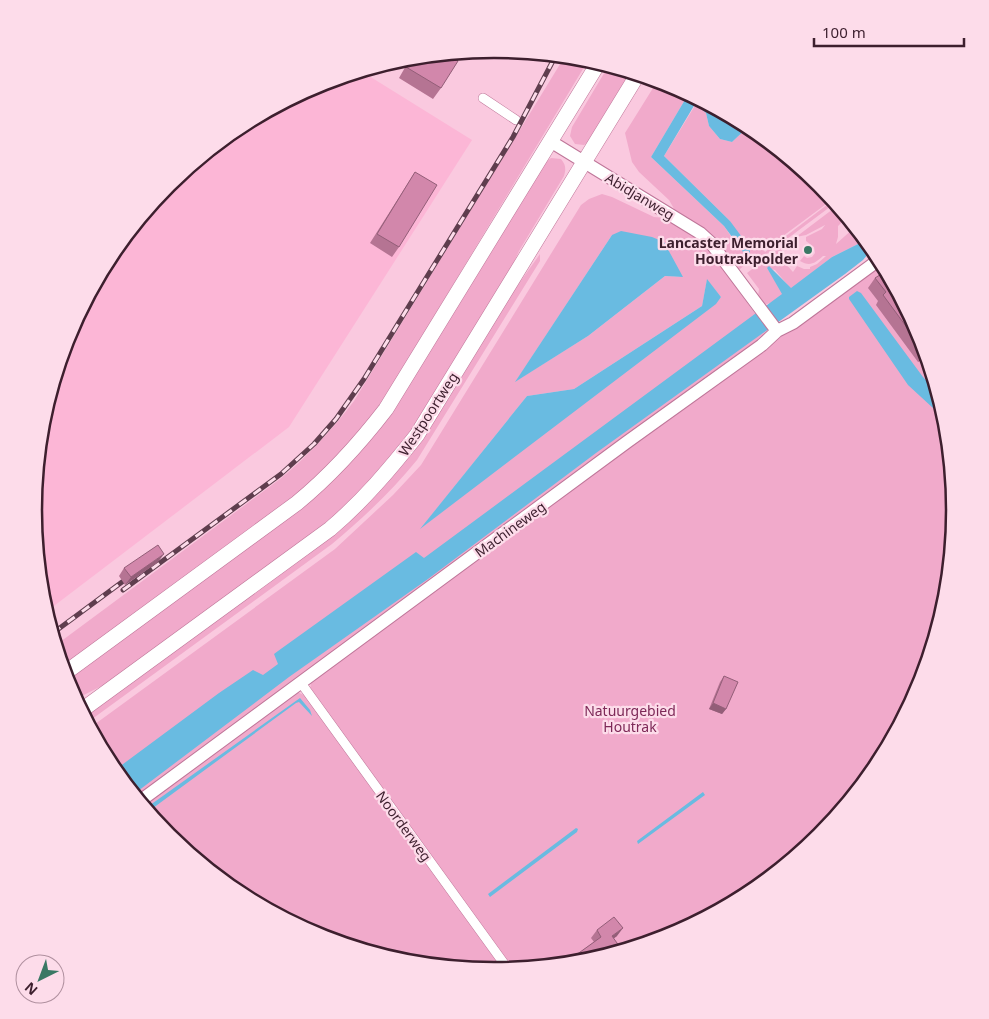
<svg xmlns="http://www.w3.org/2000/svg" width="989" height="1019" viewBox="0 0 989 1019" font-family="'Noto Sans',sans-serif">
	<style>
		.built { fill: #fcb6d6 }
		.green { fill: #f1aacb; fill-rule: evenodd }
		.water { fill: #69bbe1 }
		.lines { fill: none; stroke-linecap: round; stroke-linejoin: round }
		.street-casing { stroke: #bf7699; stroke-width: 10 }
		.secondary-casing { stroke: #bf7699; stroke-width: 14 }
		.primary-casing { stroke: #bf7699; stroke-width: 16 }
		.street { stroke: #fff; stroke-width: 9 }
		.secondary { stroke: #fff; stroke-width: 12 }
		.primary { stroke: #fff; stroke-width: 15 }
		.rail-casing { stroke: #5f3e4e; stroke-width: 5 }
		.rail { stroke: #fddcea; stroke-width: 3; stroke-dasharray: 9; stroke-linecap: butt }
		.wall { fill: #b57493 }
		.shaded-wall { fill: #935e78 }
		.building { fill: #d287ab; stroke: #935e78 }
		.poi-dot { fill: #3a7864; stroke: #fddcea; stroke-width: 2 }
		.labels { text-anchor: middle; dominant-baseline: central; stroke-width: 4.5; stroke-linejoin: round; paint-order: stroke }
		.street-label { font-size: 14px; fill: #3d1f2e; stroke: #fddcea }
		.poi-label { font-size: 14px; font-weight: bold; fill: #3d1f2e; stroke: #fddcea; text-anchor: end }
		.park-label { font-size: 14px; fill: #7e2958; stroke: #fddcea }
		.rim { fill: none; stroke: #3d1f2e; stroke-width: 2.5 }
	</style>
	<rect width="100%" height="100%" fill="#fac9df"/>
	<path class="built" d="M361 71 472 140 289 427 46 612 43 599 34 509 43 419 69 333 112 253 169 184 239 126 318 84Z"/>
	<path class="green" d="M565 56 589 59 374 416 323 477 64 669 56 645 280 479C308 456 332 430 354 401Z
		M609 65 634 73 592 139 584 145 575 144 570 136 572 127Z
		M658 80 671 84 689 93 651 157 724 226 741 251 730 221 664 156 696 104 706 113 709 126 720 139 732 142 749 126 820 184 833 199 764 250 765 252 832 201H835L848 217 834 204 760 259 755 256 740 269H737L677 214 669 200 639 172 632 162 625 133Z
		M551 158 561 159C566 165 566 169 564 176L519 251 499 294 408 439 351 505 121 676 76 699 66 678 329 483 545 163Z
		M602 194 612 197 654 217 665 218 700 240 713 255 769 333 138 798 111 765 91 727 335 549 393 495 421 465 581 205 589 199ZM612 235 682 277 665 276 588 336 516 381ZM707 280 721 297 422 527 527 396 574 389 702 306Z
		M833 209 844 220 838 226V237L836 244 854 228 852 223 866 240 832 257 791 289 775 270 767 268 783 294 773 302 764 305 758 296 759 289 747 273 781 247 785 263 793 272 797 266 804 269H810V267L817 264 826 256H823C815 263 810 267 800 261L804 256 807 258 812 257 815 253 814 247 806 241V237L822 229 825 225 806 235 796 237Z
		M540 254V261L417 460C392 491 363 518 332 544L88 722 85 715 353 516Z
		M882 262 920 333 946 420 955 510 946 600 920 686 877 766 820 835 750 893 671 935 584 961 494 970 404 961 318 935 238 892 169 835 143 804 297 692 304 695 310 690 311 682 315 679Z"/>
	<path class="water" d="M689 93 749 126 732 142 720 139 709 126 706 113 695 104 664 156 730 221 750 248V252L746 256 724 226 651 157Z
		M621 231 652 237 664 242 683 277 665 276 588 336 515 382 612 235Z
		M866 240 873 248 863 260 845 274 596 453 428 579 289 677 134 794 115 770 219 693 253 670 263 675 278 664 274 654 278 651 416 552 424 558 782 294 767 268 769 266 791 288 832 257Z
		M707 279 721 297 716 304 420 529 527 396 574 389 702 306Z
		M857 291 861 293 923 377 939 394 946 420 908 385 849 299V297Z
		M300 698 310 710 312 716 299 702 296 703 149 811 146 808Z
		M703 792 705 795 638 844 637 841Z
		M576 828 578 829 577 832 490 897 488 894Z"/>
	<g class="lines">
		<defs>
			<path id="street" d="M483 98 516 120
				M301 683 508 969"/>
			<path id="secondary" d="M550 141 700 233 711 243 777 331
				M140 801 627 442 762 345 777 331 793 323 880 259"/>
			<path id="primary" d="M65 673 297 503C331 475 359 444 386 409L599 62
				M82 710 330 529C363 501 390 469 417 435L638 74"/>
		</defs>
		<use href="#street" class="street-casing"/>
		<use href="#secondary" class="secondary-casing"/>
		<use href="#primary" class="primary-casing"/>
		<use href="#street" class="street"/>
		<use href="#secondary" class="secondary"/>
		<use href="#primary" class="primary"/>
		<defs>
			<path id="rail" d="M123 590 281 474 314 444 336 419 364 379 513 137 556 55
				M53 633 122 582"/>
		</defs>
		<use href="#rail" class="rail-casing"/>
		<use href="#rail" class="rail"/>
	</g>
	<path class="wall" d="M445 54 441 88 433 99 399 78 411 57Z
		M415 172 399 247 392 257 370 243Z
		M890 276 927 355 918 362 876 305 878 301 868 288 875 278Z
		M158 562 125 585 119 576 124 568Z
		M724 676 726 709 722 714 709 709 720 682Z
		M597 930 617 936 584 961 571 963 576 955 594 942 591 938Z"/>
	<path class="shaded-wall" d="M926 351 927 355 918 362Z
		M164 554 158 562 125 585 131 577Z
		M713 703 726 709 722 714 709 709Z
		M623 928 617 936 606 944 612 936Z"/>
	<path class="building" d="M445 54 458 61 441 88 406 67 412 57Z
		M415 172 437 185 399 247 377 234Z
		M886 271 890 276 920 333 925 352 883 295 886 292 875 278Z
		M158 545 164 554 131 577 124 568Z
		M724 676 738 682 726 709 713 703Z
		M614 917 623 928 612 936 622 950 581 962 576 955 601 937 597 930Z
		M680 921 685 927 671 935 654 940Z"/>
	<circle class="poi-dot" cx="808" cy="250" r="5"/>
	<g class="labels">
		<g class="street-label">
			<text transform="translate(640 196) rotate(31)">Abidjanweg</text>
			<text transform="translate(428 414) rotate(-57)">Westpoortweg</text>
			<text transform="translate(510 529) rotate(-36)">Machineweg</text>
			<text transform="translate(404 826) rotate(54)">Noorderweg</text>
		</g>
		<g class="poi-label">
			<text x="798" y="242">Lancaster Memorial<tspan x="798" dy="16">Houtrakpolder</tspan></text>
		</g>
		<g class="park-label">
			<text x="630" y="710">Natuurgebied<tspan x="630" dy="16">Houtrak</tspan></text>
		</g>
	</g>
	<path d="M0 0H989V1019H0ZM42 510a452 452 0 1 1 904 0a452 452 0 1 1-904 0Z" fill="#fddcea" fill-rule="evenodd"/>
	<path class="rim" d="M42 510a452 452 0 1 1 904 0a452 452 0 1 1-904 0Z"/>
	<g transform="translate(40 979) rotate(222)"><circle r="24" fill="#fddcea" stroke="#b0909f"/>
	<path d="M0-4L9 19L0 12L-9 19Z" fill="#3a7864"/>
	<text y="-8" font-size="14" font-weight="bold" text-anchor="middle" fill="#3d1f2e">N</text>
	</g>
	<path d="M814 38v8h150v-8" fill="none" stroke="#3d1f2e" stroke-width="2.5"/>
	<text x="822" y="38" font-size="15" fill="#3d1f2e" stroke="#fddcea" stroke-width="4" paint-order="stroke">100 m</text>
</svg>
